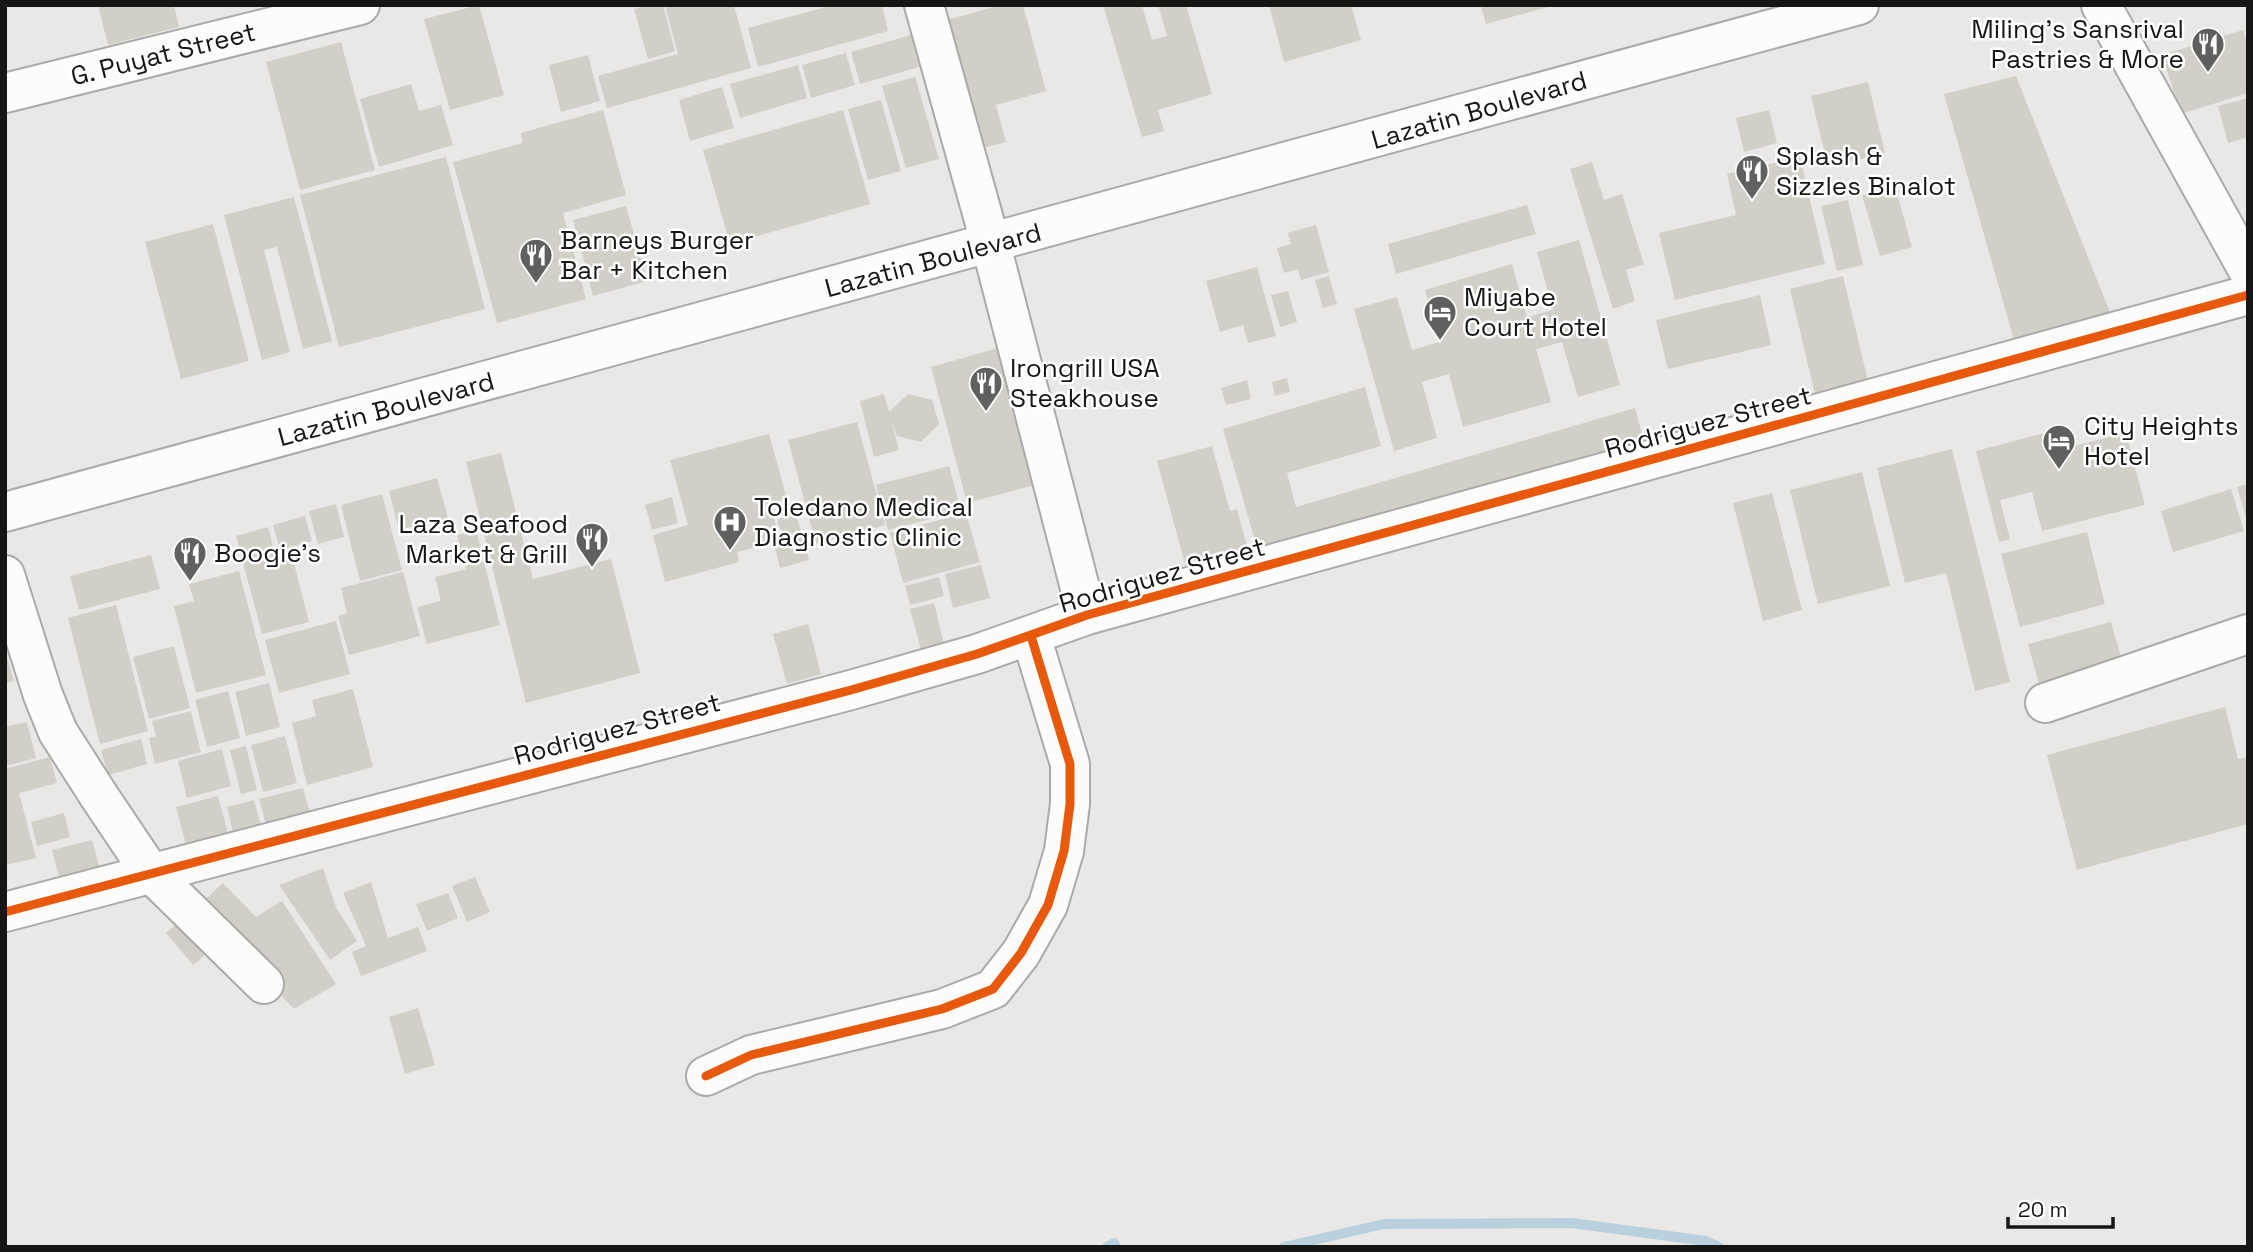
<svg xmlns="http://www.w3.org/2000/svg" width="2253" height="1252" viewBox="0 0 2253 1252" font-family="'Space Grotesk',sans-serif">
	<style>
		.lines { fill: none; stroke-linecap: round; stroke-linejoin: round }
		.stream { stroke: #b9d0de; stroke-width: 10 }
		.building { fill: #d1cfc8 }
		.minor-casing { stroke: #abaaa9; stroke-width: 42 }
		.major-casing { stroke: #abaaa9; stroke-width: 42 }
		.minor { stroke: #fcfcfb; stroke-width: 38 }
		.major { stroke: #fcfcfb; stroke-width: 38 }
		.cycleway-casing { stroke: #fff; stroke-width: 13 }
		.cycleway { stroke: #e8590c; stroke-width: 9 }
		.labels { text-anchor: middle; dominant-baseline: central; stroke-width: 5; stroke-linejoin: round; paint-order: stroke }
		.poi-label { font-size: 26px; fill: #161614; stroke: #fff; text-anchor: start }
		.street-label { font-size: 26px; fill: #161614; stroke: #fff }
	</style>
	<rect width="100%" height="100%" fill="#e9e8e6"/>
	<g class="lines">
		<path class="stream" d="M1107 1247 1114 1243 1116 1247
			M1284 1247 1384 1224 1572 1223 1706 1241 1719 1247"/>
	</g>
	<path class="building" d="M98 5H174L179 27 108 45Z
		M479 5 504 95 450 110 424 19Z
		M649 5H663L675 51 648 59 634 9Z
		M665 5H734L751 68 607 108 598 76 678 54Z
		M834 5H882L888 31 758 67 748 28Z
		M1001 5H1023L1046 91 996 105 1006 142 971 151 936 23Z
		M1103 5H1142L1152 40 1167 36 1158 5H1186L1212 94 1158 110 1164 131 1142 137Z
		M1269 5H1351L1361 40 1284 62Z
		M1481 5H1551L1552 6 1486 24Z
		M2243 30 2248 47V93L2181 114 2162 55Z
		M911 35 919 67 860 84 851 52Z
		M341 42 375 170 300 190 266 62Z
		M846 53 855 85 811 98 802 65Z
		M588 55 600 101 561 112 549 65Z
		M798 65 807 98 740 118 730 84Z
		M2016 76 2115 325 2018 354 1944 94Z
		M915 77 939 159 906 168 882 86Z
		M1868 82 1885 153 1828 167 1811 96Z
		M411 84 419 111 441 105 453 145 379 167 360 99Z
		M722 87 734 128 690 141 679 100Z
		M2248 98V137L2228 143 2218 106Z
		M881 100 901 171 868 180 848 109Z
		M603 110 626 195 563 213 586 299 497 323 453 162 523 143 521 133Z
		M843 110 870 204 730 244 703 150Z
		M1769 110 1777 143 1744 152 1736 118Z
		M446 157 485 309 339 347 300 195Z
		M1800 157 1825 264 1675 300 1659 233 1736 215 1727 174Z
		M1592 162 1604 200 1622 194 1644 264 1626 270 1635 301 1613 309 1570 169Z
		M1895 186 1912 247 1880 256 1862 195Z
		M294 197 332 341 303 349 277 247 264 250 290 352 262 360 224 215Z
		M1848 200 1863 265 1837 271 1821 206Z
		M1527 205 1536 234 1396 274 1388 244Z
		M626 206 647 281 593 296 573 220Z
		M213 224 249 361 181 379 145 242Z
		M1316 225 1329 272 1301 280 1298 269 1284 273 1277 248 1291 244 1288 233Z
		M1579 240 1620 385 1578 397 1562 342 1536 349 1551 402 1463 427 1449 374 1422 382 1437 438 1394 451 1354 309 1397 297 1412 350 1439 342 1425 290 1512 264 1527 317 1553 310 1537 252Z
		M1257 267 1276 336 1248 343 1243 325 1220 332 1206 281Z
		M1329 276 1337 304 1323 308 1315 280Z
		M1843 276 1872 398 1819 411 1790 289Z
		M1288 291 1297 322 1280 327 1271 295Z
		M1760 295 1771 345 1668 369 1656 320Z
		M1009 345 1046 482 967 503 931 367Z
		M1287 378 1290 392 1275 396 1272 382Z
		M1247 380 1251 399 1226 405 1221 388Z
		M1365 387 1381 446 1287 473 1296 507 1635 408 1647 452 1262 565 1223 429Z
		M884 394 889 412 908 394 932 400 939 424 921 442 897 436 891 420 899 450 874 457 860 401Z
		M857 422 885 525 816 544 788 440Z
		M2056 430 2061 449 2126 433 2145 505 2042 531 2032 492 2000 500 2010 539 1999 542 1976 451Z
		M769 434 787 499 770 503 780 541 737 552 739 562 665 582 653 535 688 525 670 460Z
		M1212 446 1230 511 1237 509 1250 558 1188 575 1157 461Z
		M1952 449 2010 682 1975 691 1946 573 1905 583 1877 468Z
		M501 453 533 579 611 559 640 673 526 703 466 462Z
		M949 466 961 511 888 530 876 485Z
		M1862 472 1890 586 1818 604 1790 490Z
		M437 478 448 518 399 530 389 491Z
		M2248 484V521H2247L2237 487Z
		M2231 489 2244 531 2173 552 2161 511Z
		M1772 493 1802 610 1763 621 1733 503Z
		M382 494 402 570 360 581 341 505Z
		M672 497 678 523 652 530 645 505Z
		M336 504 344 537 318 544 309 511Z
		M966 513 980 562 903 583 890 533Z
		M796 514 809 560 780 568 775 548 785 545 777 519Z
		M305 516 312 541 280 550 273 525Z
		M268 527 275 556 291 552 309 622 262 634 236 536Z
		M476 530 500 625 427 644 417 607 441 601 435 577 466 569 457 535Z
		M2087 532 2105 604 2020 627 2001 554Z
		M151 555 160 589 79 610 70 576Z
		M981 565 990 598 953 608 945 574Z
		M239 571 266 675 196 693 174 606 194 601 189 584Z
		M403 572 420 636 349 655 338 616 347 613 341 588Z
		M939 577 944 596 910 605 905 586Z
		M934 603 944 644 921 650 910 609Z
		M116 605 148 731 100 744 68 618Z
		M336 621 350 674 279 693 265 640Z
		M2111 622 2122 661 2039 684 2028 644Z
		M808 624 821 674 787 684 773 634Z
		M174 646 190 708 149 719 133 657Z
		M5 650 14 681 5 683Z
		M269 683 280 727 246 736 235 692Z
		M353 689 373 767 307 785 292 723 316 716 312 700Z
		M228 691 240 738 207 747 195 700Z
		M2225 707 2238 759 2248 757V824L2077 870 2047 755Z
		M191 711 201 752 155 764 149 738 156 736 152 721Z
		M27 722 36 758 5 766V727Z
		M285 736 297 783 263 792 251 745Z
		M141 739 147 764 108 775 101 750Z
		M246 746 257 790 241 794 230 750Z
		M222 749 231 786 187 798 178 761Z
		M50 757 57 783 19 793 36 858 5 865V769Z
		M303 788 313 824 269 835 259 799Z
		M218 796 229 837 187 848 176 807Z
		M254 800 264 837 236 845 227 807Z
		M64 813 70 837 37 846 31 822Z
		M92 840 99 866 59 876 52 850Z
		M323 868 336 907 357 941 330 960 279 885Z
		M475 877 490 912 467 922 452 886Z
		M371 882 388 938 418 927 427 951 361 976 352 952 366 946 343 893Z
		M223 883 256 917 282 901 336 984 294 1009 197 907Z
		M448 893 458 918 427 931 416 904Z
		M190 912 218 944 193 965 166 933Z
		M418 1008 435 1065 405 1074 389 1017Z"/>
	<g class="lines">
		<defs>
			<path id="minor" d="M924 5 991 245 1087 615
				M2101 5 2248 270
				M5 93 360 5
				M5 575 43 695 58 732 99 796 150 872 264 984
				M2045 703 2248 634
				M5 912 851 690 977 654 1087 615 2248 295
				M706 1076 751 1055 942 1009 993 989 1021 953 1048 905 1064 851 1070 804V764L1031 636"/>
			<path id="major" d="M5 512 1859 5"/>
		</defs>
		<use href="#minor" class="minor-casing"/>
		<use href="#major" class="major-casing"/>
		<use href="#minor" class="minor"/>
		<use href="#major" class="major"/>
		<defs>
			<path id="cycleway" d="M5 912 851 690 977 654 1087 615 2248 295
				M706 1076 751 1055 942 1009 993 989 1021 953 1048 905 1064 851 1070 804V764L1031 636"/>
		</defs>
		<use href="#cycleway" class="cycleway-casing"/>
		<use href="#cycleway" class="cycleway"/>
	</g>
	<defs>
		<symbol id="restaurant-pin" viewBox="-11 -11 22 30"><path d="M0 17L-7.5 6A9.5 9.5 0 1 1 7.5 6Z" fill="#60605e" stroke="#fff"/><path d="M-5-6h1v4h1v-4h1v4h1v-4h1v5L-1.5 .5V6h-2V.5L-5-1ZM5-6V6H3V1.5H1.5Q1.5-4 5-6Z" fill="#fff"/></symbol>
		<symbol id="hotel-pin" viewBox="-11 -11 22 30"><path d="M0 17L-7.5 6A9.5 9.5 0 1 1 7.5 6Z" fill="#60605e" stroke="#fff"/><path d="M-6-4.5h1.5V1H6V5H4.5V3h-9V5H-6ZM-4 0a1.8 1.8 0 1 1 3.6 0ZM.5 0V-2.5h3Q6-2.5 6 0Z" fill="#fff"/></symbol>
		<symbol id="hospital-pin" viewBox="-11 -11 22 30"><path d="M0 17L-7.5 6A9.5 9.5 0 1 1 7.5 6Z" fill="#60605e" stroke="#fff"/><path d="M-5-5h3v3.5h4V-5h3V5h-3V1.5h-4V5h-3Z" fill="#fff"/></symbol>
	</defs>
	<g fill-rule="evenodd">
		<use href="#restaurant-pin" x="2189" y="25" width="38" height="52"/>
		<use href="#restaurant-pin" x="1733" y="152" width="38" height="52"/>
		<use href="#restaurant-pin" x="517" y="236" width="38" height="52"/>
		<use href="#hotel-pin" x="1421" y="293" width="38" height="52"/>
		<use href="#restaurant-pin" x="967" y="364" width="38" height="52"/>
		<use href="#hotel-pin" x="2040" y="422" width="38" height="52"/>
		<use href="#hospital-pin" x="711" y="503" width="38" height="52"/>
		<use href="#restaurant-pin" x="573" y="520" width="38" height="52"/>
		<use href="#restaurant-pin" x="171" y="534" width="38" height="52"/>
	</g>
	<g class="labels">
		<g class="poi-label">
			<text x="2184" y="29" text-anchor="end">Miling's Sansrival<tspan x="2184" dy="30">Pastries &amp; More</tspan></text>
			<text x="1776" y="156">Splash &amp;<tspan x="1776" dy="30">Sizzles Binalot</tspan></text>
			<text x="560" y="240">Barneys Burger<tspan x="560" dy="30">Bar + Kitchen</tspan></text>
			<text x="1464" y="297">Miyabe<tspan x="1464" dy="30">Court Hotel</tspan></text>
			<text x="1010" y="368">Irongrill USA<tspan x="1010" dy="30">Steakhouse</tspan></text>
			<text x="2084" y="426">City Heights<tspan x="2084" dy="30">Hotel</tspan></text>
			<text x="754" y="507">Toledano Medical<tspan x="754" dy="30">Diagnostic Clinic</tspan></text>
			<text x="568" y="524" text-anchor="end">Laza Seafood<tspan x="568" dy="30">Market &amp; Grill</tspan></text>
			<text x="214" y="553">Boogie's</text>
		</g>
		<g class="street-label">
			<text transform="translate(163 54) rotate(-14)">G. Puyat Street</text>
			<text transform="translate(1479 110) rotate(-16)">Lazatin Boulevard</text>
			<text transform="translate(933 260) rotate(-15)">Lazatin Boulevard</text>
			<text transform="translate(386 409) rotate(-15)">Lazatin Boulevard</text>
			<text transform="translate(1708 422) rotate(-15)">Rodriguez Street</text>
			<text transform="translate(1162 575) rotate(-16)">Rodriguez Street</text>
			<text transform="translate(617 729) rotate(-15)">Rodriguez Street</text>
		</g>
	</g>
	<rect width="2253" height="1252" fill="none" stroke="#161614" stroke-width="14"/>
	<path d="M2008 1217v10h105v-10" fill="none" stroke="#161614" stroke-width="3.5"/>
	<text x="2018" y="1217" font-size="21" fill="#161614" stroke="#ffffff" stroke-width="5" paint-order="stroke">20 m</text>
</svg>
